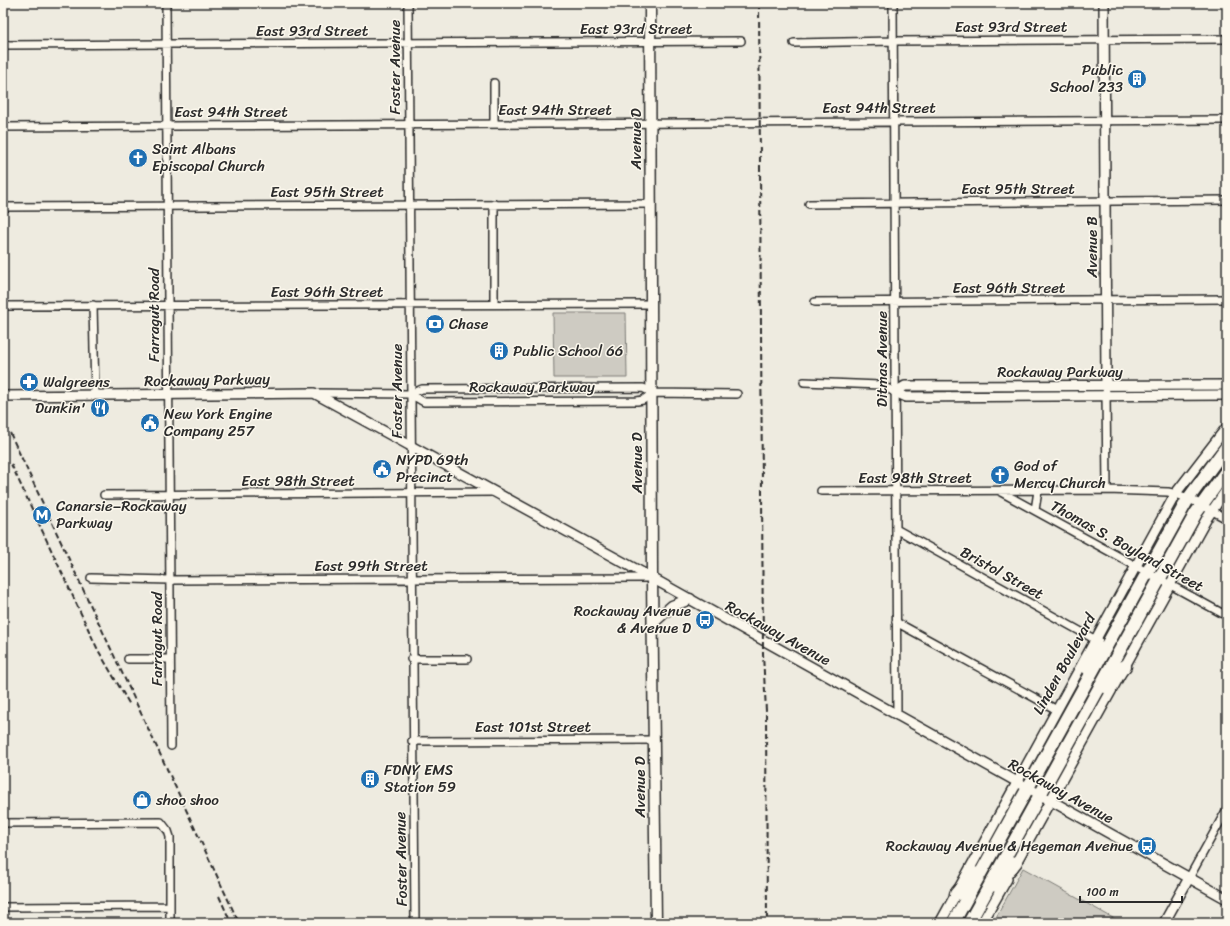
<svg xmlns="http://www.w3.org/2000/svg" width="1230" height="926" viewBox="0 0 1230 926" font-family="Sriracha,sans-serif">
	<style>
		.green { fill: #cecbc2; stroke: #7c7b76 }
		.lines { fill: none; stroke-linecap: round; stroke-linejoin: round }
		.minor-casing { stroke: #2b2b2b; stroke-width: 10 }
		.tertiary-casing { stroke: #2b2b2b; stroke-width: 12 }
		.secondary-casing { stroke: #2b2b2b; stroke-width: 13 }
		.trunk-casing { stroke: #2b2b2b; stroke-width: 15 }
		.minor { stroke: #fbf7ec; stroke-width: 7 }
		.tertiary { stroke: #fbf7ec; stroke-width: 9 }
		.secondary { stroke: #fbf7ec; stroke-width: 10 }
		.trunk { stroke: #fbf7ec; stroke-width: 12 }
		.rail { stroke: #2b2b2b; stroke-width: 2; stroke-dasharray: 6 3; stroke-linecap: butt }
		.labels { text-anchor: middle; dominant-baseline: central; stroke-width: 3; stroke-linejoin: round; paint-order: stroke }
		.street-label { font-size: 15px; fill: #2b2b2b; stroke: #fbf7ec }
		.poi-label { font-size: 15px; fill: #2b2b2b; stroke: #fbf7ec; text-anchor: start }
	</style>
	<rect width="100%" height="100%" fill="#eeebe0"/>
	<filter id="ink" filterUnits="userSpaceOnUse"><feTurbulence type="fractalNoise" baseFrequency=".025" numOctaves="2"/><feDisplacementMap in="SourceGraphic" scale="8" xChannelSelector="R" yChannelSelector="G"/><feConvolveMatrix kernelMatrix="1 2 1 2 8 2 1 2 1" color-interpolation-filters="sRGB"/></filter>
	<g filter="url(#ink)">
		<path class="green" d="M553 313H626L627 378H554Z
			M1023 868 1122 923H993Z"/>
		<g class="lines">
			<defs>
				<path id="minor" d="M166 3 171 746
					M408 3 415 923
					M893 3 897 716
					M794 43 893 41 1227 39
					M3 45 741 41
					M494 83V124
					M3 127 1227 120
					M494 204V304
					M809 204 1227 200
					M3 207 652 204
					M815 302 1227 299
					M93 305 95 395
					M3 306 652 304
					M804 382 880 385 895 392
					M1106 392 1107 490
					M314 393 410 394 422 389 643 388 653 393 737 394
					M410 394 424 402 637 401 643 400 653 393
					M821 491 1107 490 1168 492C1189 496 1208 509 1227 519
					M1001 492 1227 616
					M104 495 493 492
					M1035 510 1038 491
					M896 529 1096 640
					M91 578 169 580 652 578
					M896 622 1057 710
					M128 659H170
					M411 659H467
					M412 741 655 740
					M3 823 161 822 168 831 170 837V923
					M1189 878 1227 809
					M3 907 170 906"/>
				<path id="tertiary" d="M1104 3 1106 386
					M895 392 905 386 1227 385
					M895 392 906 397 1227 395
					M3 396 314 393 652 578 1227 899
					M1013 868 1207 518 1227 489
					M940 923 1176 493 1227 427
					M982 923 1007 879
					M1164 923 1189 878"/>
				<path id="secondary" d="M650 3 652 578 656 923
					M653 623 672 606 690 599"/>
				<path id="trunk" d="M1088 669 1096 640
					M1105 687 1125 666
					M996 886 1016 862
					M956 894 974 873
					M953 923 1188 499 1227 446
					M969 923 1196 513 1227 470"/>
			</defs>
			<use href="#minor" class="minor-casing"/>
			<use href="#tertiary" class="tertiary-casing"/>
			<use href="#secondary" class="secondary-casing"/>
			<use href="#trunk" class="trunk-casing"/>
			<use href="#minor" class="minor"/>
			<use href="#tertiary" class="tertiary"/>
			<use href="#secondary" class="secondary"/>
			<use href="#trunk" class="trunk"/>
			<path class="rail" d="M759 3 763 654 766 711 767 923
				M10 433 239 923
				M11 464 98 650 130 705
				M219 896 231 923"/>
		</g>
	</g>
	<defs>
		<symbol id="building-disc" viewBox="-11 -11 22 22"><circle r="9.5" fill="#1f6fb2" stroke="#fbf7ec"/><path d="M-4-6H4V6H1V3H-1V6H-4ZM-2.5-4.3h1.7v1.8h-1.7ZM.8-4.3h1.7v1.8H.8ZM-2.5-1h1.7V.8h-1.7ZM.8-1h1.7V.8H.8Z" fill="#fff"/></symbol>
		<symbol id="church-disc" viewBox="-11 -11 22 22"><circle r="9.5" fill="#1f6fb2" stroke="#fbf7ec"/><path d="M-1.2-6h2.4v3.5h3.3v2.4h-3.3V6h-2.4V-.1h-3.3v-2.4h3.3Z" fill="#fff"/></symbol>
		<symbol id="bank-disc" viewBox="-11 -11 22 22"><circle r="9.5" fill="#1f6fb2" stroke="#fbf7ec"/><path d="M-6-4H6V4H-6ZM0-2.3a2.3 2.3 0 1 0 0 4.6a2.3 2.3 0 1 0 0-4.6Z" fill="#fff"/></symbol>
		<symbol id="pharmacy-disc" viewBox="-11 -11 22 22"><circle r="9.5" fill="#1f6fb2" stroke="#fbf7ec"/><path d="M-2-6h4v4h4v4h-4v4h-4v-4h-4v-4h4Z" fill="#fff"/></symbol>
		<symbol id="restaurant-disc" viewBox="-11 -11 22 22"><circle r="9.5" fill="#1f6fb2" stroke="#fbf7ec"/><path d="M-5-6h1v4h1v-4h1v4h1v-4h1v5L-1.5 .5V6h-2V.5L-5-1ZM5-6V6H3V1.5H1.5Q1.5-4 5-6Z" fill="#fff"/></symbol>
		<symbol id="civic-disc" viewBox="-11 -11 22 22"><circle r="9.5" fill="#1f6fb2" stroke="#fbf7ec"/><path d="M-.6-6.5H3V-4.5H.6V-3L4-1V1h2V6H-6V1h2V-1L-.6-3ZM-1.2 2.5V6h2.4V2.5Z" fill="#fff"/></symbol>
		<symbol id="metro-disc" viewBox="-11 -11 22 22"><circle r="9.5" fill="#1f6fb2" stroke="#fbf7ec"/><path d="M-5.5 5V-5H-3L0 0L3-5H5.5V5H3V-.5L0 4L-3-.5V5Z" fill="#fff"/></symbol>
		<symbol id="bus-disc" viewBox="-11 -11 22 22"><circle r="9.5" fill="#1f6fb2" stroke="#fbf7ec"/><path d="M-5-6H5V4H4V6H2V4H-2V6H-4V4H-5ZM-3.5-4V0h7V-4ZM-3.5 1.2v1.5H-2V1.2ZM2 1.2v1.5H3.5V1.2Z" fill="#fff"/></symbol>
		<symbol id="shop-disc" viewBox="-11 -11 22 22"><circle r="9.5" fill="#1f6fb2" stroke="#fbf7ec"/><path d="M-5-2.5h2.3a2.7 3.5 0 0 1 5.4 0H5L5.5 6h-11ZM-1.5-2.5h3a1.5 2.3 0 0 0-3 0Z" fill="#fff"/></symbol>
	</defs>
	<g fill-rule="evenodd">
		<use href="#building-disc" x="1126" y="68" width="22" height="22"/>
		<use href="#church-disc" x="127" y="147" width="22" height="22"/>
		<use href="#bank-disc" x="424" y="313" width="22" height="22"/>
		<use href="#building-disc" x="488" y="340" width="22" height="22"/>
		<use href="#pharmacy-disc" x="18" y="371" width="22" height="22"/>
		<use href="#restaurant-disc" x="89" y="397" width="22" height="22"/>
		<use href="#civic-disc" x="139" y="412" width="22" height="22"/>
		<use href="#civic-disc" x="371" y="458" width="22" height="22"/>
		<use href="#church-disc" x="989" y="464" width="22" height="22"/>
		<use href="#metro-disc" x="31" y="504" width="22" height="22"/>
		<use href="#bus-disc" x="694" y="609" width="22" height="22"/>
		<use href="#building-disc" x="359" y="768" width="22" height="22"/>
		<use href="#shop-disc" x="131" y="789" width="22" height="22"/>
		<use href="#bus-disc" x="1136" y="835" width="22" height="22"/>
	</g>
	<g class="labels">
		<g class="street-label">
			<text x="1011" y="27">East 93rd Street</text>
			<text x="636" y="29">East 93rd Street</text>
			<text x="312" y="31">East 93rd Street</text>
			<text transform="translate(395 67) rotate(-90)">Foster Avenue</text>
			<text x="879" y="108">East 94th Street</text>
			<text x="555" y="110">East 94th Street</text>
			<text x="231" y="112">East 94th Street</text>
			<text transform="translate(636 139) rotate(-90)">Avenue D</text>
			<text x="1018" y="189">East 95th Street</text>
			<text x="327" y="192">East 95th Street</text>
			<text transform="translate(1092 247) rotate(-90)">Avenue B</text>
			<text x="1009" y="288">East 96th Street</text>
			<text x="327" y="292">East 96th Street</text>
			<text transform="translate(154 315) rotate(-90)">Farragut Road</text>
			<text transform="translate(882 359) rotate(-90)">Ditmas Avenue</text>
			<text x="1060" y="372">Rockaway Parkway</text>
			<text transform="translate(207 380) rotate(-1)">Rockaway Parkway</text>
			<text x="532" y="387">Rockaway Parkway</text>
			<text transform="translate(397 391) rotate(-90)">Foster Avenue</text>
			<text transform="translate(637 463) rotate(-90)">Avenue D</text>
			<text x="915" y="478">East 98th Street</text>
			<text x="298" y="481">East 98th Street</text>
			<text transform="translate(1127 546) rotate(29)">Thomas S. Boyland Street</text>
			<text x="371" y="566">East 99th Street</text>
			<text transform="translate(1002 573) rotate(29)">Bristol Street</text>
			<text transform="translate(778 633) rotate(29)">Rockaway Avenue</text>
			<text transform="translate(157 639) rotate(-90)">Farragut Road</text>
			<text transform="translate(1064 664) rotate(-61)">Linden Boulevard</text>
			<text x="533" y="727">East 101st Street</text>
			<text transform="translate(640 787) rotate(-90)">Avenue D</text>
			<text transform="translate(1061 791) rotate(29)">Rockaway Avenue</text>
			<text transform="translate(401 859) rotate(-91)">Foster Avenue</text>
		</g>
		<g class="poi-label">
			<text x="1123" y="70" text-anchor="end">Public<tspan x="1123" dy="17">School 233</tspan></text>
			<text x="152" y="149">Saint Albans<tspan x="152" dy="17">Episcopal Church</tspan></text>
			<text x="449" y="324">Chase</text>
			<text x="513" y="351">Public School 66</text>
			<text x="43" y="382">Walgreens</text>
			<text x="86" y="408" text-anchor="end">Dunkin'</text>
			<text x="164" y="414">New York Engine<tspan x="164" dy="17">Company 257</tspan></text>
			<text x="396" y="460">NYPD 69th<tspan x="396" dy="17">Precinct</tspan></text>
			<text x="1014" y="466">God of<tspan x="1014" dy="17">Mercy Church</tspan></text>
			<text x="56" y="506">Canarsie–Rockaway<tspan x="56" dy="17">Parkway</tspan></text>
			<text x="691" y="611" text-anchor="end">Rockaway Avenue<tspan x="691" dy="17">&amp; Avenue D</tspan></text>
			<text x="384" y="770">FDNY EMS<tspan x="384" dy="17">Station 59</tspan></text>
			<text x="156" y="800">shoo shoo</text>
			<text x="1133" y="846" text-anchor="end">Rockaway Avenue &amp; Hegeman Avenue</text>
		</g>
	</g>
	<rect width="1230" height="926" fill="none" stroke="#fbf7ec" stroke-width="16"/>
	<rect x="8" y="8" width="1214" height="910" fill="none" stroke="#2b2b2b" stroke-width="1.5" filter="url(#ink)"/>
	<path d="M1080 896v6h102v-6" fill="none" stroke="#2b2b2b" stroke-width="2"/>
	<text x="1086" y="896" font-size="12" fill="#2b2b2b" stroke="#fbf7ec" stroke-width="3" paint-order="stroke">100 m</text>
</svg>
